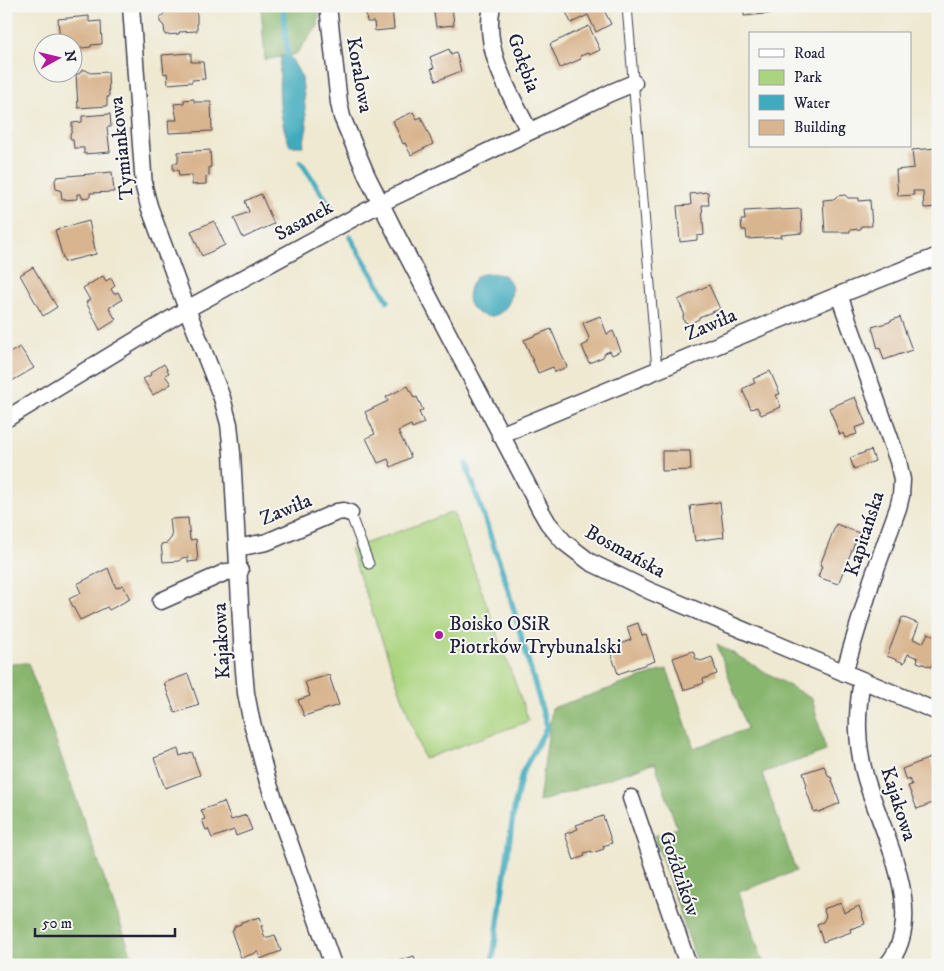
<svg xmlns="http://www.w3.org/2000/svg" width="944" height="971" viewBox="0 0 944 971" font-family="'IM FELL DW Pica',serif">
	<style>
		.green { fill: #abd47f; stroke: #667b5d }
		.forest { fill: #88b66e; stroke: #556c54 }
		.water { fill: #3fabbe; stroke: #30667c }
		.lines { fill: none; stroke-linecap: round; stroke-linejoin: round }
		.stream { stroke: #3fabbe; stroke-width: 5.5 }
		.building { fill: #d9b58f }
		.lane-casing { stroke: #414052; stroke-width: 11 }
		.street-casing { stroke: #414052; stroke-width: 19 }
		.lane { stroke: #fff; stroke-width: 9 }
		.street { stroke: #fff; stroke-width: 16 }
		.poi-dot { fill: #b5179e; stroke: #f6f6f2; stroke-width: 2 }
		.labels { text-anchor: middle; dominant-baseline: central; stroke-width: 4; stroke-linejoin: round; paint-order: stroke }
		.street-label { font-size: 20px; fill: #22223b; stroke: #f6f6f2 }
		.poi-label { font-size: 20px; fill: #22223b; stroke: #f6f6f2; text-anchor: start }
	</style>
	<rect width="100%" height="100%" fill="#f6f6f2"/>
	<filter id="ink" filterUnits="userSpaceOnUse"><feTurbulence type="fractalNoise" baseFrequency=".02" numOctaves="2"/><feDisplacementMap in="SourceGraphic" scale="10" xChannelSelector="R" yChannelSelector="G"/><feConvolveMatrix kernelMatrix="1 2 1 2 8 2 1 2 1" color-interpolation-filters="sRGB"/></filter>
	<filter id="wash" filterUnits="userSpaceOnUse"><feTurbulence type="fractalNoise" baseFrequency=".0096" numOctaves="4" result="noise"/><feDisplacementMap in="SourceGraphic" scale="20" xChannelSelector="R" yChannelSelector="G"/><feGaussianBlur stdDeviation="1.12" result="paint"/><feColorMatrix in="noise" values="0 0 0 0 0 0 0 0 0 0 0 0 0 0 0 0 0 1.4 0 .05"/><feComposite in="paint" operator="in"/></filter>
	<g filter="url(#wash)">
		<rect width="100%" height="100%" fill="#efe9d2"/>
		<path class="green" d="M453 512 529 721 424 759 350 549Z"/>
		<path class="forest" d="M261 6H319L318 26 296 54 265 60Z
			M717 644 812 699 826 751 762 773 796 871 739 892 764 965H698L654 836 677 828 655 763 539 802 552 708 667 669 694 748 747 729Z
			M28 663 135 965H6V664Z"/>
		<path class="water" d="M290 56 302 78 307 127 303 146H290C278 118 278 86 281 56Z
			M491 273C494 274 499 274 503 275 523 285 506 326 480 314 475 312 471 308 469 303 466 294 471 280 479 275 482 274 487 274 491 273Z"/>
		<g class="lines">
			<path class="stream" d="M283 6 288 61
				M301 162 332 209
				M350 237 388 301
				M466 464 505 579 547 727 522 773 514 809 492 965"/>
		</g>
		<g id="blocks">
			<path class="building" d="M170 6H183V9L190 8 197 14V31L179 32V34L165 35 164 26 160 22V18Z
				M365 6H392L394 29 375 31 374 22H367Z
				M433 6H452L454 25 436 27Z
				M607 6 603 8 611 24 596 32 588 15 571 23 564 7Z
				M744 6H776V13L744 16Z
				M89 16V22L101 21 102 44 91 45V47L72 49V42H60L58 19Z
				M589 26 600 50 589 55 588 53 580 56 581 59 560 68 550 44Z
				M449 49 451 54 456 52 461 71 436 81 431 69 434 68 430 57Z
				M191 53V62H203L205 79 192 80V82L168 84 167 73 164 74 162 55Z
				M82 70H86L90 73 108 72 109 97H107V106L78 108 76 74H79Z
				M6 97H9L8 111H6Z
				M194 99V102H211L212 131 169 133 168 120H177L174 104 184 103V100Z
				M413 112 417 119 421 117 433 144 411 155 405 143 403 144 393 121Z
				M110 114 111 127H107L110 152 84 154V148H74L73 140 70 138V134L72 132V123L82 122V116Z
				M6 133H11L10 147H6Z
				M938 148V207L924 208 923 191H913L914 195 898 196 896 170 914 168 912 150Z
				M210 150 211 167H209V176L206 177V184L192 185V175L179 176 178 170H173V163H178V152Z
				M112 172 114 192 90 193V197L82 198 81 194H77V199L62 200 61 191 56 189 55 180 57 177Z
				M708 192 709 205H702L704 235 697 236V240L680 242 677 206 691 205 690 194Z
				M261 194 274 224 243 238 234 218 249 212 245 201Z
				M845 195 848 198H859V201L870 200 872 226H861V229L850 230V232H825L823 200 834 199 837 196Z
				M780 209V210L801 209 802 233 781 235 782 237 747 239 746 230H742L741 220H745L744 211Z
				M89 221 96 254 64 262 55 230Z
				M214 221 225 245 202 256 191 231Z
				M33 267 57 307 43 316 20 275Z
				M103 276 106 281 111 278 115 286 111 289 114 294 118 292 122 300 109 308 116 320 100 330 86 302 90 300 83 288Z
				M709 285 720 309 699 317V319L689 324 684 321 683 317 684 313 678 300Z
				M600 316 607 334 613 331 621 351 612 355 610 351 605 353 603 357 589 363 582 346 588 343 589 338 583 323Z
				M900 317 912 350 884 360 880 348 878 349 872 327 890 322V321Z
				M551 329 567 367 555 372 553 367 538 373 524 340Z
				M20 347 34 368 12 381 6 372V355Z
				M164 364 169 373 165 375 171 384 153 395 143 379 151 375 150 373Z
				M770 371 780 394 776 395 781 407 761 415 757 407 751 409 742 389 755 383 753 379Z
				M408 386 414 398 417 397 423 410 419 412 424 423 412 428 411 425 398 431 411 457 391 467 388 459 378 463 366 438 375 434 365 412 388 401 386 397Z
				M855 397 866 424 855 428 857 434 845 438 843 433 840 435 829 408Z
				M871 450 875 461 854 469 850 458Z
				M662 451H690L691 470 662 471Z
				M720 502 724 537 695 541 690 506Z
				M188 518 190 540 196 539 198 561 188 562V557L182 558 179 561 163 562 161 544 167 543 172 537 170 519Z
				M836 524 859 533 838 584 818 577 822 566 820 565Z
				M108 568 116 588 123 585 130 599 109 610 107 607 80 620 69 599 81 593 77 584Z
				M902 617 919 624 913 639 923 643 928 633 938 637V650L931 667 917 662 918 658 908 654 904 663 887 656Z
				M638 623 642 636 646 635 655 661 618 674 609 648 631 640 627 627Z
				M693 651 696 659 701 661 712 657 717 674 703 679 704 683 684 690 673 658Z
				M188 674 199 705 175 713 164 683Z
				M329 675 339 705 304 716 298 700 310 696 305 682Z
				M178 749 180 756 192 752 200 775 165 788 154 758Z
				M930 758 935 769 938 768V801L917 809 908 786 912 785 909 779 906 781 902 769Z
				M824 766 829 777H831L840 803 819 812 817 811 814 812 805 786 807 785 803 773Z
				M224 802 231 820 246 815 252 830 236 836 234 830 212 838 208 829 206 830 202 820 205 819 201 810Z
				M603 816 612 843 603 846 604 849 592 853V851L584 853 585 856 574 860 565 834 578 829 576 825Z
				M841 903 844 913 859 906 865 924 850 929 851 932 823 942 817 924 823 922 826 916 823 909Z
				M260 917 263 926H261L265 938 275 935 281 951 260 959 258 952 241 958 232 933 235 926 241 924V922Z
				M414 956 417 965H389V964Z"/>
		</g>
	</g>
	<g filter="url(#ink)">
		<use href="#blocks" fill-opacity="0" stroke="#414052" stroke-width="1"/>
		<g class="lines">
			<defs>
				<path id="lane" d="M627 6 657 370
					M350 513 369 564"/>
				<path id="street" d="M131 6 144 187 149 206 187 309 222 398 229 424 232 453 243 659 246 693 251 719 268 782 333 965
					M328 6 339 103 342 117 367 176 395 232 541 511 548 523 564 542 590 562 650 591 938 712
					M492 6C482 50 510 93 529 131
					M839 295 898 461 902 480 901 496 898 508 872 580 844 673
					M6 419 187 309 381 203 610 93 634 83
					M500 435 839 295 938 256
					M237 548 267 542 337 512 344 511 350 513
					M161 601 226 572 240 571
					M862 680C856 715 856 745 866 779 881 831 930 916 887 965
					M631 798 688 965"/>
			</defs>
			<use href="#lane" class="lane-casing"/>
			<use href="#street" class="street-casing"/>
			<use href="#lane" class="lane"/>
			<use href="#street" class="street"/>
		</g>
	</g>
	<circle class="poi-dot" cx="439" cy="635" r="5"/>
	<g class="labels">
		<g class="street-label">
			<text transform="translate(523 63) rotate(70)">Gołębia</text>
			<text transform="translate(359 75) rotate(80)">Koralowa</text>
			<text transform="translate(122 148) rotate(-96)">Tymiankowa</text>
			<text transform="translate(304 221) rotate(-29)">Sasanek</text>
			<text transform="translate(711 325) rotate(-23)">Zawiła</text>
			<text transform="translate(286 510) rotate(-22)">Zawiła</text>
			<text transform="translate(865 534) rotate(-72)">Kapitańska</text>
			<text transform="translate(625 552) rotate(29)">Bosmańska</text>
			<text transform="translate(222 641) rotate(-93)">Kajakowa</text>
			<text transform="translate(898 804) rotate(72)">Kajakowa</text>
			<text transform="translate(679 874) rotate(71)">Goździków</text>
		</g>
		<g class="poi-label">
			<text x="449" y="624">Boisko OSiR<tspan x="449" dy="23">Piotrków Trybunalski</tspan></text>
		</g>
	</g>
	<rect width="944" height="971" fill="none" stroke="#f6f6f2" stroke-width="25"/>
	<rect x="749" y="32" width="162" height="115" fill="#f6f6f2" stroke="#a1a1a9"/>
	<rect x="759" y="49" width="25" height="8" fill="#ffffff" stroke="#a1a1a9"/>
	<text x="794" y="58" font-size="15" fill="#22223b">Road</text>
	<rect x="759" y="70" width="25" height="15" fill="#abd47f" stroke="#a1a1a9"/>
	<text x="794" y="82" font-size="15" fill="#22223b">Park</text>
	<rect x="759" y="95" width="25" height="15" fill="#3fabbe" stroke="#a1a1a9"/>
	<text x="794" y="108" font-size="15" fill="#22223b">Water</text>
	<rect x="759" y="120" width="25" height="15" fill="#d9b58f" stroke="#a1a1a9"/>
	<text x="794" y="132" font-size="15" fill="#22223b">Building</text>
	<g transform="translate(58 58) rotate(82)"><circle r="24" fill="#f6f6f2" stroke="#a1a1a9"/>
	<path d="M0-4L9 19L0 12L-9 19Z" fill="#b5179e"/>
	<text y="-8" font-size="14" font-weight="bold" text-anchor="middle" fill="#22223b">N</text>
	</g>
	<path d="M35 928v8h140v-8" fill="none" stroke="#22223b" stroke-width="2.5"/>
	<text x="42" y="928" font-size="15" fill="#22223b" stroke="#f6f6f2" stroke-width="4" paint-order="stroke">50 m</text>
</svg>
